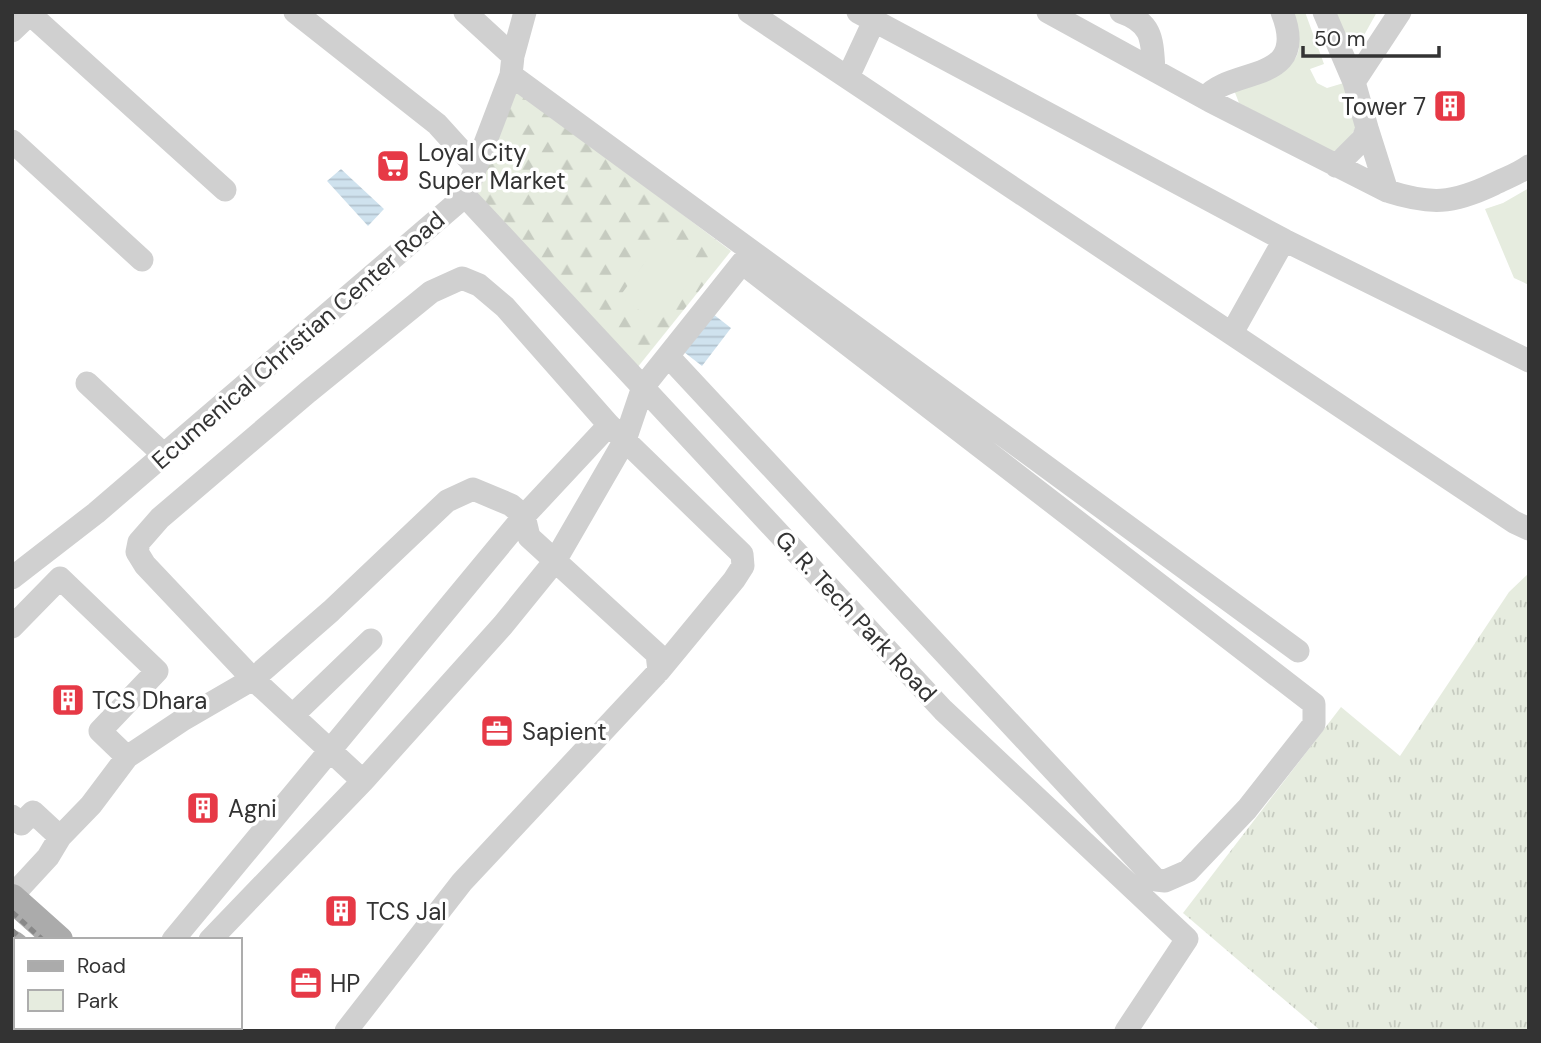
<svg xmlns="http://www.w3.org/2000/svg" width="1541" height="1043" viewBox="0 0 1541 1043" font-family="'DM Sans',sans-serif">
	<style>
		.grass { fill: url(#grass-tufts) }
		.forest { fill: url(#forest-firs) }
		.green { fill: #e6ecdf }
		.water { fill: url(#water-rules) }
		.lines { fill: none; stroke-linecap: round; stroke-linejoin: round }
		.minor { stroke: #d0d0d0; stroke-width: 23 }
		.major { stroke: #ababab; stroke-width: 28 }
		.rail { stroke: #888; stroke-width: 5; stroke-dasharray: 7 5; stroke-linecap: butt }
		.labels { text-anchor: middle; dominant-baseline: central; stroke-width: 7; stroke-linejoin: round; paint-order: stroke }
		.poi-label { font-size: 24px; fill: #333; stroke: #fff; text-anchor: start }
		.street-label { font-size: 24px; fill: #333; stroke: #fff }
	</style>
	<defs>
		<pattern id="grass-tufts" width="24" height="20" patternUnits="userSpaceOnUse" patternTransform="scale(1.75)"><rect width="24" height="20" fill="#e6ecdf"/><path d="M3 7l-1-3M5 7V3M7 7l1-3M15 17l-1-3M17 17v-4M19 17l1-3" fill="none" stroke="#c6cbc0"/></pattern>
		<pattern id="forest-firs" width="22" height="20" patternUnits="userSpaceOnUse" patternTransform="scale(1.75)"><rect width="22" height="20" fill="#e6ecdf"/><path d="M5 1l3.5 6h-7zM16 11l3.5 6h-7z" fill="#c6cbc0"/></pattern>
		<pattern id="water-rules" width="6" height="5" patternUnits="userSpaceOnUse" patternTransform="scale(1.75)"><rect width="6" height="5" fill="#cfe2ee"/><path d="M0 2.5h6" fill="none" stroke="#b2c2cd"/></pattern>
	</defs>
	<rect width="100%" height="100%" fill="#fff"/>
	<path class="grass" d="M1529 573V1031H1321L1183 913 1341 707 1400 756 1509 592Z"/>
	<path class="forest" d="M516 89 731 251 637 368 476 196Z"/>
	<path class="green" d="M1290 12H1305L1324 64 1310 69 1317 83 1327 88 1347 82C1351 89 1359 100 1359 108 1360 128 1348 144 1331 153L1239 103 1234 90C1256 82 1299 74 1299 45 1299 34 1293 22 1290 12Z
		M1333 12H1377L1363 37 1357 40 1347 39Z
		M1529 188V285L1514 278 1485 209 1503 203Z
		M663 238 701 266 658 324 620 296Z"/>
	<path class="water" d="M341 169 384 209 368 226 327 181Z
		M713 314 731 328 702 366 684 352Z"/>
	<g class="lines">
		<path class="minor" d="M295 12 437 124 476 167
			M465 12 513 56
			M749 12 1514 522 1529 529
			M858 12 1284 240 1232 333
			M1048 12 1210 101 1387 191C1431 205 1452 204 1494 184 1506 178 1518 174 1529 166
			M1121 12C1153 23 1152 40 1154 70
			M1324 12 1354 82 1367 128 1363 139 1336 166
			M30 14 225 190
			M12 31 32 12
			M511 75 1298 651
			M848 77 874 21
			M1354 82 1400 12
			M1205 98C1231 66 1311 85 1282 12
			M1367 128 1387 191
			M12 141 142 260
			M465 196 943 710 1187 939 1126 1031
			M1284 240 1529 361
			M87 383 164 455
			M12 578 96 513 465 196 511 75 513 56 525 12
			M12 627 60 578 157 671 100 731 127 757
			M293 715 371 640
			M363 781 503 625 555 561 625 440 643 387 742 263 1314 704V724L1247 809 1188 871 1165 881 1156 880 668 356
			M12 816 21 824 33 812 60 837
			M12 896 48 857 60 837 91 805 127 757 184 719 253 679 331 611 447 501 473 489 511 505 524 516 529 537 657 654 659 671 462 882 346 1031
			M173 940 524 516 609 425
			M210 940 363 781 253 679 145 565 137 552 139 542 160 518 308 392 431 292 462 278 479 285 505 307 609 425 742 554 743 566 734 580 659 671
			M12 993 16 997
			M214 1027 218 1031"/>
		<path class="major" d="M12 898 59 940
			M12 944 16 947
			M103 1027 107 1031
			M155 1027 159 1031"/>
		<path class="rail" d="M12 912 43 940
			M12 930 22 940
			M118 1027 121 1031
			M138 1027 141 1031"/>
	</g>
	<defs>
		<symbol id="building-square" viewBox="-11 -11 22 22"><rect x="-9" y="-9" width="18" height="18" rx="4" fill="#e63946" stroke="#fff"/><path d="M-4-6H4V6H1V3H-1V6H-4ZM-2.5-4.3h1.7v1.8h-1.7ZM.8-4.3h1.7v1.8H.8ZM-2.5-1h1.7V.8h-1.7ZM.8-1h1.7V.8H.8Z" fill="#fff"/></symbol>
		<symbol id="supermarket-square" viewBox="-11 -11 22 22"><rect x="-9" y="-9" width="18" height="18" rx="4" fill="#e63946" stroke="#fff"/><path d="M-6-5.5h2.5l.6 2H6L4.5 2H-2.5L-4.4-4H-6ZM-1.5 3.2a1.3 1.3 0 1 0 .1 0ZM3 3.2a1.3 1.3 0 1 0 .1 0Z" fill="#fff"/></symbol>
		<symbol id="office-square" viewBox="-11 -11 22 22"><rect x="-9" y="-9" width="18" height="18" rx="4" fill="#e63946" stroke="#fff"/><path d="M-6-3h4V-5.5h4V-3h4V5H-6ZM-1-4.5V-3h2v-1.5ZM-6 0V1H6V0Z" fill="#fff"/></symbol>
	</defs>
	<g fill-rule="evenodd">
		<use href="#building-square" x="1431" y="87" width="38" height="38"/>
		<use href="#supermarket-square" x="374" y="147" width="38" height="38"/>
		<use href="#building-square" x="49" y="681" width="38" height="38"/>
		<use href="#office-square" x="478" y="712" width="38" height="38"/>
		<use href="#building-square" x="184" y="789" width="38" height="38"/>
		<use href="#building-square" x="322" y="892" width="38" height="38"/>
		<use href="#office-square" x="287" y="964" width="38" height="38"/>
	</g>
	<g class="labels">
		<g class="poi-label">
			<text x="1426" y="106" text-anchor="end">Tower 7</text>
			<text x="418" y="152">Loyal City<tspan x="418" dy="28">Super Market</tspan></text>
			<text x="92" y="700">TCS Dhara</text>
			<text x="522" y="731">Sapient</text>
			<text x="228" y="808">Agni</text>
			<text x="366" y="911">TCS Jal</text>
			<text x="330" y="983">HP</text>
		</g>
		<g class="street-label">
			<text transform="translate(298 340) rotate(-41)">Ecumenical Christian Center Road</text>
			<text transform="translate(856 616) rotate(47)">G. R. Tech Park Road</text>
		</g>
	</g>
	<rect width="1541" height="1043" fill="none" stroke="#333333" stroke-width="28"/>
	<rect x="14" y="938" width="228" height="91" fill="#ffffff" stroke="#adadad" stroke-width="2"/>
	<rect x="28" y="961" width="35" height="10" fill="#ababab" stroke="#adadad" stroke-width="2"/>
	<text x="77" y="973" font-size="21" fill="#333333">Road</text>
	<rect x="28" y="990" width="35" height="21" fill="#e6ecdf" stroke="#adadad" stroke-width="2"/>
	<text x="77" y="1008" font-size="21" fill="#333333">Park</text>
	<path d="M1303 46v10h136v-10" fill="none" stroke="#333333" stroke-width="3.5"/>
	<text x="1314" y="46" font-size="21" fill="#333333" stroke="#ffffff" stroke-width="5" paint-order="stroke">50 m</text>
</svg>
